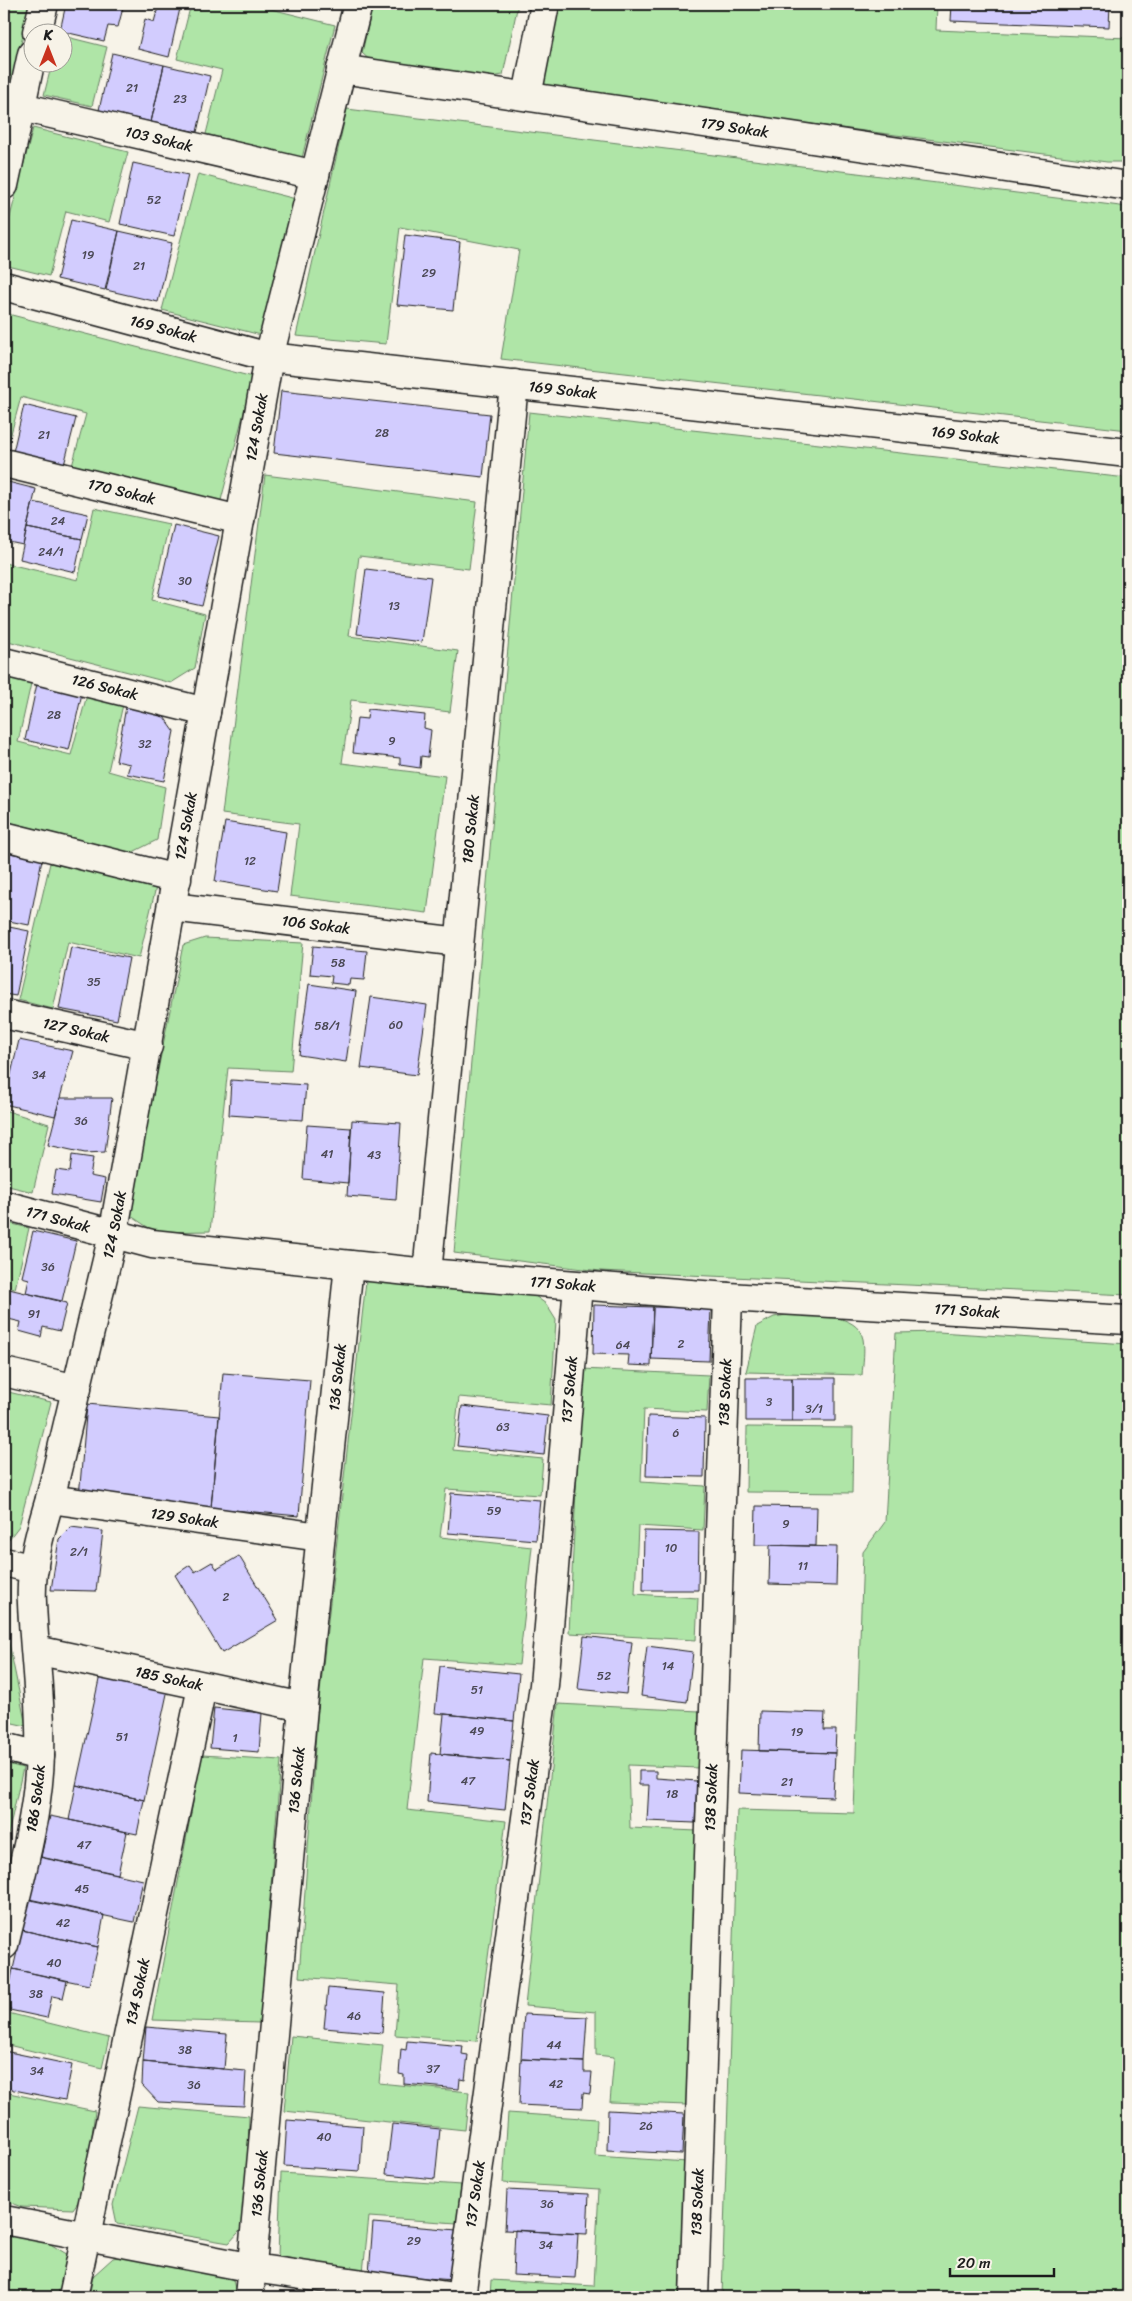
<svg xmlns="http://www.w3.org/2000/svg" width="1132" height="2301" viewBox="0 0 1132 2301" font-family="Sriracha,sans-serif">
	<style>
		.green { fill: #afe5a7; stroke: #668062 }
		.building { fill: #d2ccfe; stroke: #1c1c1c }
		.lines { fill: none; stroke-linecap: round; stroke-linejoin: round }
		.minor-casing { stroke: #1c1c1c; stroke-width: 31 }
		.minor { stroke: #f7f3e8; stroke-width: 28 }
		.labels { text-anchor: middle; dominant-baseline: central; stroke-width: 4; stroke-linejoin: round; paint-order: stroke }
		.number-label { font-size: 12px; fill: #4a4854 }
		.street-label { font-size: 15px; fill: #1c1c1c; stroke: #f7f3e8 }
	</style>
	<rect width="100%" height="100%" fill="#f7f3e8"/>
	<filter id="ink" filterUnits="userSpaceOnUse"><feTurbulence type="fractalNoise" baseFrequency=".02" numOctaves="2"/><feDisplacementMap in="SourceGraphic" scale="10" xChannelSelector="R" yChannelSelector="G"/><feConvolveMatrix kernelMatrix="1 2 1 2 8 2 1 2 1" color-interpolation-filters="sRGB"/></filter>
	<g filter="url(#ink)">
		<path class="green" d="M4 4H31L11 83 4 81Z
			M191 4H251L335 25 302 158 206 134 222 70 177 59Z
			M373 4H518L503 75 486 78 373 63 362 53Z
			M556 4H937L936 30 1128 38V162H1107L552 91 541 86Z
			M63 36 107 47 92 106 44 95 52 63 62 62Z
			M347 109 1128 207V430L501 359 519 250 400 227 386 344 296 336Z
			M33 128 128 152 109 222 66 211 49 276 4 265V240Z
			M198 174 296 199 261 335 162 310Z
			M4 313 253 377 220 504 72 466 86 414 21 397 6 452H4Z
			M529 412 1127 478 1128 1295 600 1271 454 1253Z
			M265 475 477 502 469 569 359 556 349 636 458 651 450 712 351 700 342 763 445 776 427 913 290 896 299 824 222 814Z
			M94 508 169 524 152 600 205 614 195 668 171 683 4 640V563L78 580Z
			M4 673 32 679 18 742 71 755 88 691 124 700 108 771 165 787 157 840 131 853 4 821Z
			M50 863 156 887 139 958 68 942 53 1009 18 1000Z
			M205 938 303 943 291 1071 228 1068 210 1231 155 1232 131 1216 136 1180 183 945Z
			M4 1110 49 1124 33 1192 4 1185Z
			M4 1222 29 1228 15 1289 4 1286Z
			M366 1281 531 1293 546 1304 556 1320 551 1405 459 1397 453 1450 543 1459 540 1495 446 1489 440 1537 532 1547 519 1665 424 1658 407 1810 506 1821 477 2041 395 2035 399 1985 299 1977 317 1719Z
			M793 1314C814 1315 858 1313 863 1339 865 1350 863 1363 862 1375L746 1372 757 1326 774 1317Z
			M938 1332 1128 1344V2297H722L737 1810 854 1813 863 1552 885 1522 896 1333Z
			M582 1369 709 1375 707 1412 644 1409 641 1482 705 1486 703 1530 638 1526 635 1594 698 1598 696 1640 569 1633Z
			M4 1391 51 1402 19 1526 9 1539H4Z
			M747 1427 853 1428 852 1493 746 1492Z
			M4 1619 26 1726 4 1721Z
			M558 1704 699 1711 698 1768 628 1765 630 1828 697 1831 686 2105 610 2102 614 2057 596 2055V2012L525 2006Z
			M202 1755 281 1760 260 2023 152 2020Z
			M4 1763 23 1768 8 1835 4 1834Z
			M4 2012 109 2038 102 2068 4 2044Z
			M291 2036 383 2045 379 2083 469 2092 465 2130 284 2111Z
			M4 2092 95 2111 85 2192 73 2209 21 2207 4 2200Z
			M138 2106 249 2116 246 2224 229 2243 117 2224 113 2205Z
			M508 2113 597 2119 595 2156 687 2162 679 2297H490L491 2280 594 2286 599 2189 503 2183Z
			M281 2173 461 2185 457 2223 369 2217 363 2272 278 2256Z
			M4 2235 39 2237 73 2258 63 2297H4Z
			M129 2255 219 2273 233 2280 237 2297H89L93 2276 113 2258Z"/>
		<path class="building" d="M66 4H124L118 27 108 26 104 41 60 31Z
			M159 4H181L169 57 138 49 145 19 154 22Z
			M952 4H1110L1109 27 951 21Z
			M112 53 164 65 151 122 99 110Z
			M164 65 210 76 197 132 151 122Z
			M133 163 188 175 174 236 120 224Z
			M71 220 119 231 105 290 57 279Z
			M119 231 172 243 158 302 106 290Z
			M405 235 460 242 453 310 397 305Z
			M281 391 490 414 483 477 274 453Z
			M24 405 76 418 64 465 13 452Z
			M4 481 36 489 23 545 4 541Z
			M33 502 88 514 82 539 27 528Z
			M174 525 219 536 202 606 158 596Z
			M27 528 82 539 75 572 20 559Z
			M366 569 431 577 422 642 357 634Z
			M38 679 83 689 69 750 25 740Z
			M126 707 162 714 174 731 164 781 127 774 130 764 116 761Z
			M368 709 425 715 424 728 431 730 428 757 421 756 420 768 400 765V758L353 753 357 718 367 719Z
			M225 822 286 832 277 891 215 881Z
			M4 852 42 859 29 925 4 920Z
			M4 926 29 931 16 996 4 994Z
			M313 946 367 951 364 980 350 979 349 985 331 983 332 976 310 974Z
			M71 947 129 958 117 1020 59 1009Z
			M309 984 356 991 346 1062 299 1055Z
			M371 997 427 1005 417 1075 361 1068Z
			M19 1040 73 1051 55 1116 4 1104Z
			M231 1080 306 1085 303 1120 229 1115Z
			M60 1098H112L105 1152 85 1153 48 1145Z
			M352 1120 401 1123 396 1200 347 1196Z
			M307 1125 351 1128 348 1183 303 1179Z
			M72 1155 93 1158 90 1176 105 1179 101 1202 52 1194 56 1170 70 1172Z
			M33 1231 76 1241 62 1301 26 1293 29 1279 22 1277Z
			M9 1289 67 1303 60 1331 43 1327 41 1337 19 1331 21 1322 4 1318Z
			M594 1305 653 1307 651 1366 628 1365 629 1355 593 1354Z
			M653 1307 711 1308 709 1361 651 1359Z
			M223 1373 310 1380 299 1516 211 1508Z
			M746 1378H792V1421H746Z
			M792 1378H835V1421H792Z
			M87 1404 219 1416 211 1508 79 1497Z
			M462 1406 548 1416 544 1455 457 1446Z
			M648 1416 705 1418 704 1477 646 1476Z
			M451 1493 540 1500 536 1540 448 1533Z
			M756 1506 817 1507 816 1546 755 1545Z
			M71 1527 103 1531 96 1591 51 1590 59 1539Z
			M644 1531 699 1532 698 1590H643Z
			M770 1545 837 1547 836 1586 769 1584Z
			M239 1556 278 1620 222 1653 175 1575 190 1565 195 1572 212 1562 217 1569Z
			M584 1636 632 1642 626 1694 578 1689Z
			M647 1646 693 1652 687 1702 641 1696Z
			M440 1666 519 1674 514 1721 435 1713Z
			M100 1675 168 1689 144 1800 76 1785Z
			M214 1708 262 1713 259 1752 210 1748Z
			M760 1711 825 1713 824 1730H836L835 1753 759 1751Z
			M444 1714 514 1721 510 1761 440 1754Z
			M741 1750 835 1753 833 1797 739 1793Z
			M431 1753 510 1761 505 1810 427 1802Z
			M639 1771H656V1778L697 1781 695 1823 647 1821 649 1785H639Z
			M76 1785 144 1800 137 1834 69 1820Z
			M50 1816 127 1832 118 1874 41 1857Z
			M30 1855 143 1880 134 1922 21 1898Z
			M29 1899 104 1915 98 1947 22 1930Z
			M22 1930 98 1947 89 1985 13 1969Z
			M13 1969 67 1981 63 1998 52 1996 47 2018 5 2009Z
			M328 1988 385 1993 382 2033 324 2028Z
			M524 2014 587 2017 584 2062 521 2059Z
			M146 2027 227 2034 224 2069 143 2062Z
			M407 2041 463 2046 462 2054 468 2055 465 2080 460 2079 459 2089 404 2084V2075L399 2074 401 2049 406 2050Z
			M4 2051 72 2065 65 2100 4 2088Z
			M521 2059 584 2062V2072H592L590 2094 583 2093 582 2108 519 2105Z
			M143 2062 246 2071 244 2106 158 2102 142 2085Z
			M608 2110 684 2114 682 2154 607 2150Z
			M287 2120 363 2126 360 2171 284 2166Z
			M392 2124 440 2129 435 2179 386 2174Z
			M507 2190 589 2194 587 2234 505 2230Z
			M373 2223 457 2230 454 2280 369 2274Z
			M515 2230 578 2234 575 2278 513 2275Z"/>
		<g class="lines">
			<defs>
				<g id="minor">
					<path d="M37 32 44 4"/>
					<path id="s1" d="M341 69 1128 186"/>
					<path d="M527 96 545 4"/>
					<path id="s2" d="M4 103 315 175"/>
					<path d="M4 185 32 54"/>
					<path id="s3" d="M4 286 269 357 1128 453"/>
					<path id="s4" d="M4 463 240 520"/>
					<path id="s5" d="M4 662 206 712"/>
					<path d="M4 836 177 879"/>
					<path id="s6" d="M172 907 459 942"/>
					<path id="s7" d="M4 1014 148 1046"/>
					<path id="s8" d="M4 1205 152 1244 427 1273 728 1297 1128 1320"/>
					<path id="s9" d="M427 1273 514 384"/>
					<path d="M4 1372 77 1389"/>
					<path id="s10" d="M50 1499 320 1537"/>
					<path d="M4 1562 34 1569"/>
					<path id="s11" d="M36 1650 303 1707"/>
					<path d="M4 1747 40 1756"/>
					<path id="s12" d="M4 1945C19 1882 38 1819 40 1755 42 1704 34 1654 32 1603 30 1567 40 1532 50 1499L113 1235 269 357 358 4"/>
					<path d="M4 2220 253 2268 454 2297"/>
					<path id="s13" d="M73 2297 202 1687"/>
					<path id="s14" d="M249 2297 303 1707 349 1265"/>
					<path id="s15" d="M461 2297 544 1685 578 1286"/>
					<path id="s16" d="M694 2297 728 1297"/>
				</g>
			</defs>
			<use href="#minor" class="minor-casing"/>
			<use href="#minor" class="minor"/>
		</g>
	</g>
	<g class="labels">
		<g class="number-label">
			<text x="132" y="88">21</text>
			<text x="180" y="99">23</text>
			<text x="154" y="200">52</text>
			<text x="88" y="255">19</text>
			<text x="139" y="266">21</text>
			<text x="429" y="273">29</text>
			<text x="382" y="433">28</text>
			<text x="44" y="435">21</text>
			<text x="58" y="521">24</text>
			<text x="51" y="552">24/1</text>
			<text x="185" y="581">30</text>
			<text x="394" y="606">13</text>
			<text x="54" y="715">28</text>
			<text x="392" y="741">9</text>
			<text x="145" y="744">32</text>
			<text x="250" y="861">12</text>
			<text x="338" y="963">58</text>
			<text x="94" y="982">35</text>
			<text x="396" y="1025">60</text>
			<text x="327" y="1026">58/1</text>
			<text x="39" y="1075">34</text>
			<text x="81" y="1121">36</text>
			<text x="327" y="1154">41</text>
			<text x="374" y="1155">43</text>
			<text x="48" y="1267">36</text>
			<text x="34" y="1314">91</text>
			<text x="681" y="1344">2</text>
			<text x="623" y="1345">64</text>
			<text x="769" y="1402">3</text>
			<text x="814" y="1409">3/1</text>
			<text x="503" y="1427">63</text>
			<text x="676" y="1433">6</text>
			<text x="494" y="1511">59</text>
			<text x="786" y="1524">9</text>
			<text x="671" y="1548">10</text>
			<text x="79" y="1552">2/1</text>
			<text x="803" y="1566">11</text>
			<text x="226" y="1597">2</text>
			<text x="668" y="1666">14</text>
			<text x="604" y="1676">52</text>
			<text x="477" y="1690">51</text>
			<text x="477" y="1731">49</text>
			<text x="797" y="1732">19</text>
			<text x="122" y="1737">51</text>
			<text x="235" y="1738">1</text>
			<text x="468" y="1781">47</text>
			<text x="787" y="1782">21</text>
			<text x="672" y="1794">18</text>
			<text x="84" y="1845">47</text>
			<text x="82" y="1889">45</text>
			<text x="63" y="1923">42</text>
			<text x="54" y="1963">40</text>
			<text x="36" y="1994">38</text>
			<text x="354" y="2016">46</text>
			<text x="554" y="2045">44</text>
			<text x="185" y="2050">38</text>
			<text x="433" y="2069">37</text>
			<text x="37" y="2071">34</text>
			<text x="556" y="2084">42</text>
			<text x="194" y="2085">36</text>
			<text x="646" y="2126">26</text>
			<text x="324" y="2137">40</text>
			<text x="547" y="2204">36</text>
			<text x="414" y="2241">29</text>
			<text x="546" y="2245">34</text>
		</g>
		<g class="street-label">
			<text stroke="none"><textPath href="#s1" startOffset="398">179 Sokak</textPath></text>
			<text stroke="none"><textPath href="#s2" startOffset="159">103 Sokak</textPath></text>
			<text stroke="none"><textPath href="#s3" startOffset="165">169 Sokak</textPath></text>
			<text stroke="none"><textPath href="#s3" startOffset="570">169 Sokak</textPath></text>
			<text stroke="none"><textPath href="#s12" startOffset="1544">124 Sokak</textPath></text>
			<text stroke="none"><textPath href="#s3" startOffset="975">169 Sokak</textPath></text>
			<text stroke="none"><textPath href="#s4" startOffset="121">170 Sokak</textPath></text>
			<text stroke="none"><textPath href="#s5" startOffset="104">126 Sokak</textPath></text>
			<text stroke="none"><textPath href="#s12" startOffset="1139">124 Sokak</textPath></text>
			<text stroke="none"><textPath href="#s9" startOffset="446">180 Sokak</textPath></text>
			<text stroke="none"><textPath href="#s6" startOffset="145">106 Sokak</textPath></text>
			<text stroke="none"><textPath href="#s7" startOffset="74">127 Sokak</textPath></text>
			<text stroke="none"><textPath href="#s8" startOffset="56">171 Sokak</textPath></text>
			<text stroke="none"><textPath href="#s12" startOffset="734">124 Sokak</textPath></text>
			<text stroke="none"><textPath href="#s8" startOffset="566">171 Sokak</textPath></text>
			<text stroke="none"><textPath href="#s8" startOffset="971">171 Sokak</textPath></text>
			<text stroke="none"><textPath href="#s14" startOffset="924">136 Sokak</textPath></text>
			<text stroke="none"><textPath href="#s15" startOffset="914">137 Sokak</textPath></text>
			<text stroke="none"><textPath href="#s16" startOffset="905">138 Sokak</textPath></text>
			<text stroke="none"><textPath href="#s10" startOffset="136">129 Sokak</textPath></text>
			<text stroke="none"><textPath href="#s11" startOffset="136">185 Sokak</textPath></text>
			<text stroke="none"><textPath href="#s14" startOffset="519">136 Sokak</textPath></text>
			<text stroke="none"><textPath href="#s15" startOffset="509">137 Sokak</textPath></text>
			<text stroke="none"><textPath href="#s16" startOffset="500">138 Sokak</textPath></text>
			<text stroke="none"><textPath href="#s12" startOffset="150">186 Sokak</textPath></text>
			<text stroke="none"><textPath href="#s13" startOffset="312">134 Sokak</textPath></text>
			<text stroke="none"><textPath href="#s14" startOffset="114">136 Sokak</textPath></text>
			<text stroke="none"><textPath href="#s15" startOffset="104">137 Sokak</textPath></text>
			<text stroke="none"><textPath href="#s16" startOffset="95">138 Sokak</textPath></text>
		</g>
	</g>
	<rect width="1132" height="2301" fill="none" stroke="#f7f3e8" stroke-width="20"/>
	<rect x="10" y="10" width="1112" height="2281" fill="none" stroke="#1c1c1c" stroke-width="2" filter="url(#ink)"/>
	<g transform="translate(48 48)"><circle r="24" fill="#f7f3e8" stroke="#9f9d96"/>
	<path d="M0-4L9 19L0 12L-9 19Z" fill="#c8321e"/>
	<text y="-8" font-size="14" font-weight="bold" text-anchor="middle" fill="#1c1c1c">K</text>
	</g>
	<path d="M950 2268v8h104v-8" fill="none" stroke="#1c1c1c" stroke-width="2.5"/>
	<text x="957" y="2268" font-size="15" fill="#1c1c1c" stroke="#f7f3e8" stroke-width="4" paint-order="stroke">20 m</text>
</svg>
